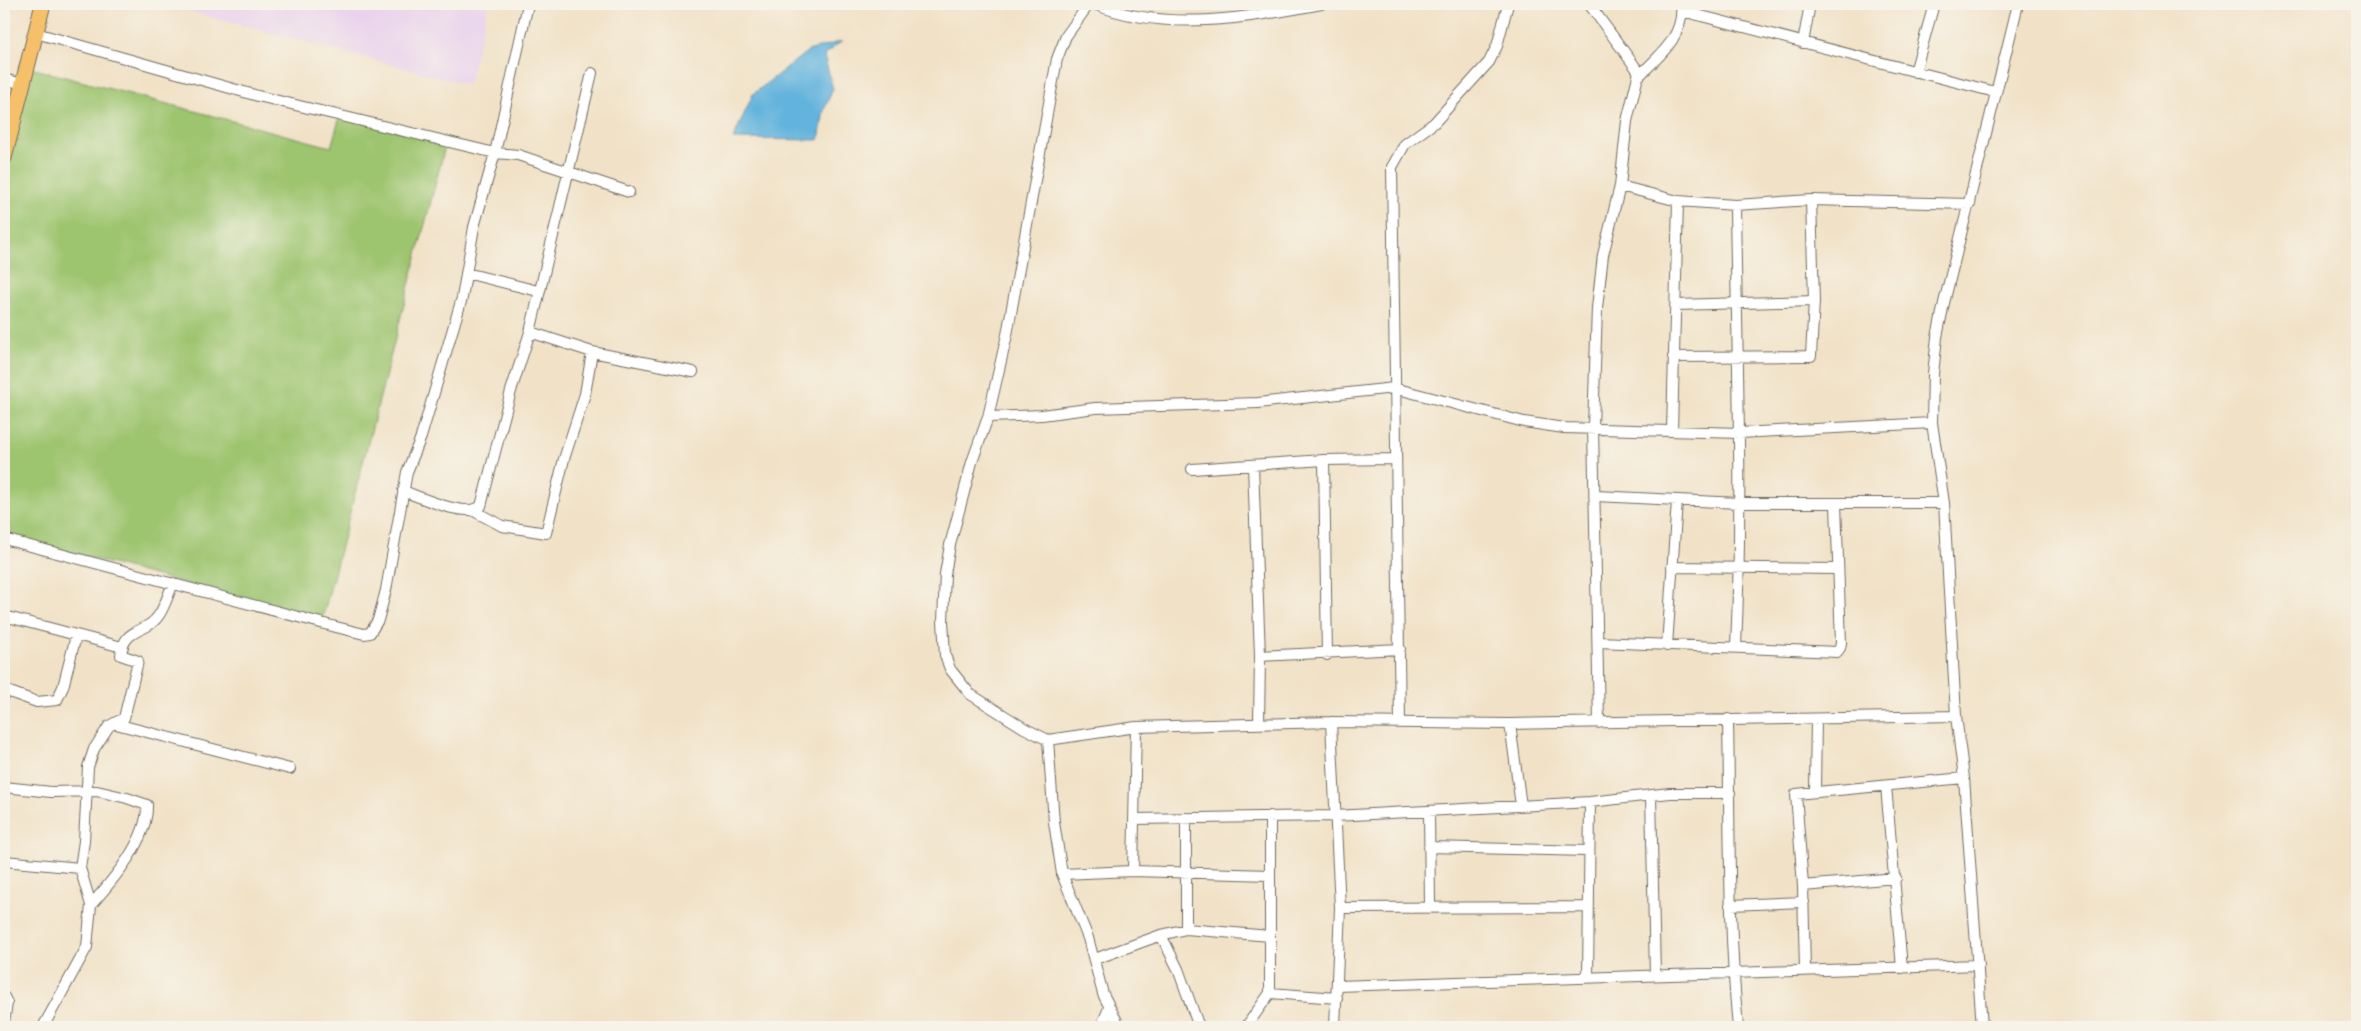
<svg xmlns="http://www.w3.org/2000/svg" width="2361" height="1031" viewBox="0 0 2361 1031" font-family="'Libre Bodoni',serif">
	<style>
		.built { fill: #e9d2ed }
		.green { fill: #9dc46e; stroke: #64784c }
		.water { fill: #62b3dd; stroke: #466f84 }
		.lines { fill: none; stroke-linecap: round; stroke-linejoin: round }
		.street-casing { stroke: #706b62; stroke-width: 12 }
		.primary-casing { stroke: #706b62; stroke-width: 17 }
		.street { stroke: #fff; stroke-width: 10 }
		.primary { stroke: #f6c06b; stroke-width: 15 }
	</style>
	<rect width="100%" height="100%" fill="#f7f3e8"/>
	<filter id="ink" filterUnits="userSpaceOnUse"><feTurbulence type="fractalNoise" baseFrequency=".02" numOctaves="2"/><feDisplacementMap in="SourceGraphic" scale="10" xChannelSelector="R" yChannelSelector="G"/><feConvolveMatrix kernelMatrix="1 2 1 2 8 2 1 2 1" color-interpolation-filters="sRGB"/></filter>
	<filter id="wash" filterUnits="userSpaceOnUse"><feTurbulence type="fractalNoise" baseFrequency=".0096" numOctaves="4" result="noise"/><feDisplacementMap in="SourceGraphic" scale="20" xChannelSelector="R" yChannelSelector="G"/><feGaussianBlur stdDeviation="1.12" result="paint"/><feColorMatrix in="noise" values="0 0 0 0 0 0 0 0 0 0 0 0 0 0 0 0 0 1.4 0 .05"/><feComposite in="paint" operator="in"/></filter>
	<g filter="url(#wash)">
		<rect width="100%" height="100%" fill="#f1e2c7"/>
		<path class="built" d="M161 4H489L468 85Z"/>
		<path class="green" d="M31 68 331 147 340 116 446 143 322 620 4 535V177Z"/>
		<path class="water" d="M842 41 824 55 833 89 824 110 819 140 733 139 753 94 808 51Z"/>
	</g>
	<g filter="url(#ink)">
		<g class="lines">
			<defs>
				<path id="street" d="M1089 4 1066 36 1057 59 1007 335 988 417 972 462 950 545 945 574 943 621 945 655 950 669 970 694 1024 728 1048 740 1136 727 1331 722 1510 724 1956 716
					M1094 4C1166 33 1247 18 1321 4
					M1589 4 1639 72 1627 121 1620 186 1603 255 1597 308 1593 427 1599 723
					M1682 11 1995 92
					M36 33 258 96 495 153 528 4
					M1803 43 1810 4
					M1915 72 1934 4
					M1638 77C1659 56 1685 36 1681 4
					M4 79 23 84
					M1620 186 1678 201 1735 205 1811 200 1970 204
					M1735 205C1737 352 1743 499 1736 646
					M466 273 538 291
					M1676 305 1814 301
					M530 332 592 352 693 372
					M1673 357 1811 356 1814 301 1811 200
					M988 417 1042 415 1095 408 1258 403 1394 388 1524 422 1564 428 1740 433 1932 423
					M1672 431 1678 201
					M1324 460 1327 655
					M1253 465 1260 656 1259 724
					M1192 469 1324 460 1395 459
					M403 491C420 497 467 519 481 506L511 391 530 332 592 73
					M1596 496 1739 503H1944
					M474 511 502 526 546 533 564 459 585 394 592 352
					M4 539 336 627 364 634 370 633 378 620 386 590 407 472 421 437 462 298 474 227 495 153 518 155 629 192
					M1672 567 1838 569
					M4 616 122 647
					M1598 642 1837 652 1840 648 1841 643 1836 504
					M1667 646 1677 501
					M1260 656 1400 649
					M4 690 37 702 57 700 63 687 76 636
					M1728 719C1730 822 1728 925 1738 1027
					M1331 722 1340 908 1335 1027
					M1400 723 1392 167 1405 144 1434 123 1489 62 1497 46 1508 4
					M116 724 290 769
					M1510 724 1521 806
					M1048 740 1054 822 1062 874 1088 938 1103 994 1120 1027
					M1886 786 1902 968
					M4 787 51 792 97 791 127 798 147 805C148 840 113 880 91 905
					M1815 791 1816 719
					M1651 796 1655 975
					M1429 811 1430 906
					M1270 816V993
					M1135 819 1335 816 1590 802 1670 793H1730
					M1429 847 1588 851
					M4 861 80 868
					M1133 871 1136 727
					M1062 874 1133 871 1270 875
					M1803 886 1896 878
					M1730 905 1804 902
					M1340 908 1588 907
					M1186 929V818
					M1161 935 1178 969 1199 1027
					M1095 959 1161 935 1186 929 1270 936
					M1805 970 1803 886 1796 794 1964 778
					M1588 978 1590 802
					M1337 986 1979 965
					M4 997 7 1003 4 1022
					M43 1027 87 947 91 905 80 868 84 841 88 767 94 749 109 726 124 718 138 661 121 655C124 626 147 634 159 615 165 606 169 593 173 583
					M1101 1027 1109 1008
					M1246 1027 1270 993 1337 998
					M1982 1027 1964 778 1956 716 1944 503 1932 423 1933 374 1937 337 1944 303 2018 4"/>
				<path id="primary" d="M4 158 43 4"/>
			</defs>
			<use href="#street" class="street-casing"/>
			<use href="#primary" class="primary-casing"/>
			<use href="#street" class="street"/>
			<use href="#primary" class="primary"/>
		</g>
	</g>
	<rect width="2361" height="1031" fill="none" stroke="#f7f3e8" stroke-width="20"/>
</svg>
